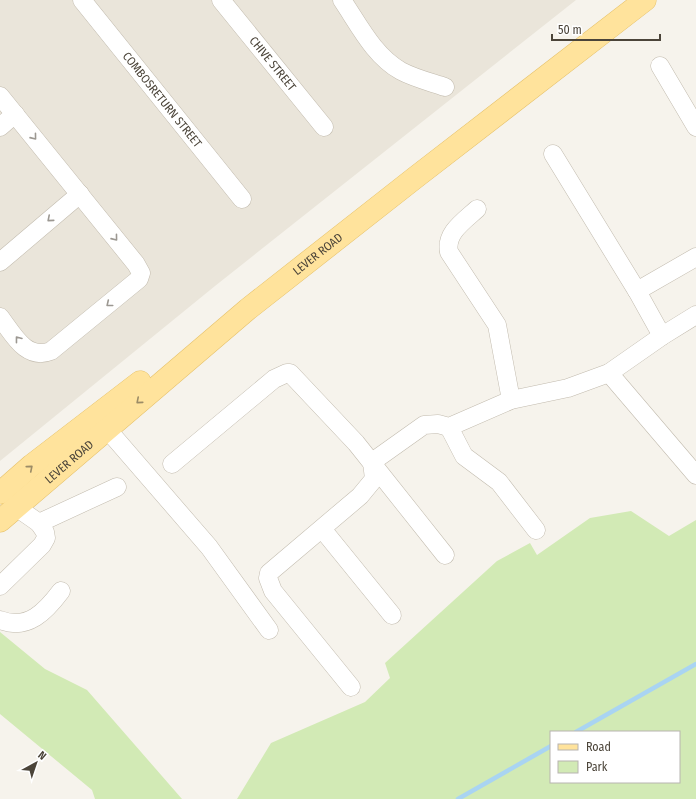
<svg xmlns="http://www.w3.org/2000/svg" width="696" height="799" viewBox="0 0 696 799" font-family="'Fira Sans Condensed',sans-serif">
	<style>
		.residential { fill: #eae5da }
		.green { fill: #d2eab5; fill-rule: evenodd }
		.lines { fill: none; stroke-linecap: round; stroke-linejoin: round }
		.stream { stroke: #a9d4f2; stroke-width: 4.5 }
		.minor-casing { stroke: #c2bbae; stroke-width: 19 }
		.major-casing { stroke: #e6c16a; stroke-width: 23 }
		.minor { stroke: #fff; stroke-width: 18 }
		.major { stroke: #ffe39c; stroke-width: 22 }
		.oneway { stroke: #9c9892 }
		.oneway2 { stroke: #9c8c66 }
		.labels { text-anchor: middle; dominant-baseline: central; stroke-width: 3; stroke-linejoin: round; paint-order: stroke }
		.street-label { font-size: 12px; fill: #4b4439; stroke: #fff }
	</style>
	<rect width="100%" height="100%" fill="#f6f3ec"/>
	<path class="residential" d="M0 0H576L215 286 0 461Z"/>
	<path class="green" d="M631 511 669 536 696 520V799H237L271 743 365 702 390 678 385 663 497 561 530 543 537 555 590 518ZM551 732H679V782H551Z
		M0 632 45 669 87 690 182 799H95L92 790 0 714Z"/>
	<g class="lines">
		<path class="stream" d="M576 732 696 664
			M458 799 551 746"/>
		<defs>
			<g id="minor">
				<path id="s1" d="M82 0 242 199"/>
				<path id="s2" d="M221 0 324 127"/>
				<path d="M342 0C359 25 374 56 401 71 414 78 430 82 445 87"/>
				<path d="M660 66 696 127"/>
				<path d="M0 96 136 264 141 273 139 279 51 351C26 361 13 334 0 317"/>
				<path d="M0 127 15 114"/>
				<path d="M553 154 637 291 662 336"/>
				<path d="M477 209C464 221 445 233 449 252L497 325 511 400"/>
				<path d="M0 262 80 194"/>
				<path d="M637 291 696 257"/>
				<path d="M609 373 696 475"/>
				<path d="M449 427 464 456 499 482 536 530"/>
				<path d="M107 429 209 547 269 630"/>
				<path d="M172 464 274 379 287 373H290L356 443 445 555"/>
				<path d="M16 507 39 523 117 487"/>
				<path d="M323 530 392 615"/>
				<path d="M0 586 42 545 46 538 45 532 39 523"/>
				<path d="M0 620C28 631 46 611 61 591"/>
				<path d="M351 687 273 591 268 578 269 573 360 496 374 479 372 462 424 425 438 424 449 427 511 400 568 388 609 373 662 336 696 315"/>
			</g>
			<g id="major">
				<path d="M0 493 32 465 140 382"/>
				<path id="s3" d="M0 521 248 309 416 177 645 0"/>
			</g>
		</defs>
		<use href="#minor" class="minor-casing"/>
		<use href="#major" class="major-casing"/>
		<use href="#minor" class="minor"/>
		<use href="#major" class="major"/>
	</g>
	<defs><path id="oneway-chevron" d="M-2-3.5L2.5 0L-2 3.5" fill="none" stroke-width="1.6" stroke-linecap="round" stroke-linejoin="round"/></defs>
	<g class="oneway">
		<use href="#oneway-chevron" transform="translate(34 137) rotate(51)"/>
		<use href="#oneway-chevron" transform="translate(50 219) rotate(139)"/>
		<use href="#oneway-chevron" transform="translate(115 238) rotate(51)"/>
		<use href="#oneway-chevron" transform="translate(109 304) rotate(141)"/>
		<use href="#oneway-chevron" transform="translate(18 339) rotate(-128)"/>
	</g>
	<g class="oneway2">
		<use href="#oneway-chevron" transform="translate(139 401) rotate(139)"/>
		<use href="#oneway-chevron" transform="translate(30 468) rotate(-40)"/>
	</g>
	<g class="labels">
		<g class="street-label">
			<text stroke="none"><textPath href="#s2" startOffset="82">CHIVE STREET</textPath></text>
			<text stroke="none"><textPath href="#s1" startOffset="128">COMBOSRETURN STREET</textPath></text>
			<text stroke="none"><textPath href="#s3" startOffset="415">LEVER ROAD</textPath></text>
			<text stroke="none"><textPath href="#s3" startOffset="91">LEVER ROAD</textPath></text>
		</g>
	</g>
	<rect x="550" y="731" width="130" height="52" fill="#ffffff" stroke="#b7b4b0"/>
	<rect x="558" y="744" width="20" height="6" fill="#ffe39c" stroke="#b7b4b0"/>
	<text x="586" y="751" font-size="12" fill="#4b4439">Road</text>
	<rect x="558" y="761" width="20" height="12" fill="#d2eab5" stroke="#b7b4b0"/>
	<text x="586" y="771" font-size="12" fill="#4b4439">Park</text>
	<g transform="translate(36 763) rotate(40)" stroke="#ffffff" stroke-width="3" paint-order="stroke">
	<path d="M0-3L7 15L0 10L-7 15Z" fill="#4b4439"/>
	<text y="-6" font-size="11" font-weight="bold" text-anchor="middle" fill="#4b4439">N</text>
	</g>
	<path d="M552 34v6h108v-6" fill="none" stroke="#4b4439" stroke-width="2"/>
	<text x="558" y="34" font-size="12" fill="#4b4439" stroke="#ffffff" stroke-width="3" paint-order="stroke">50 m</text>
</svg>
